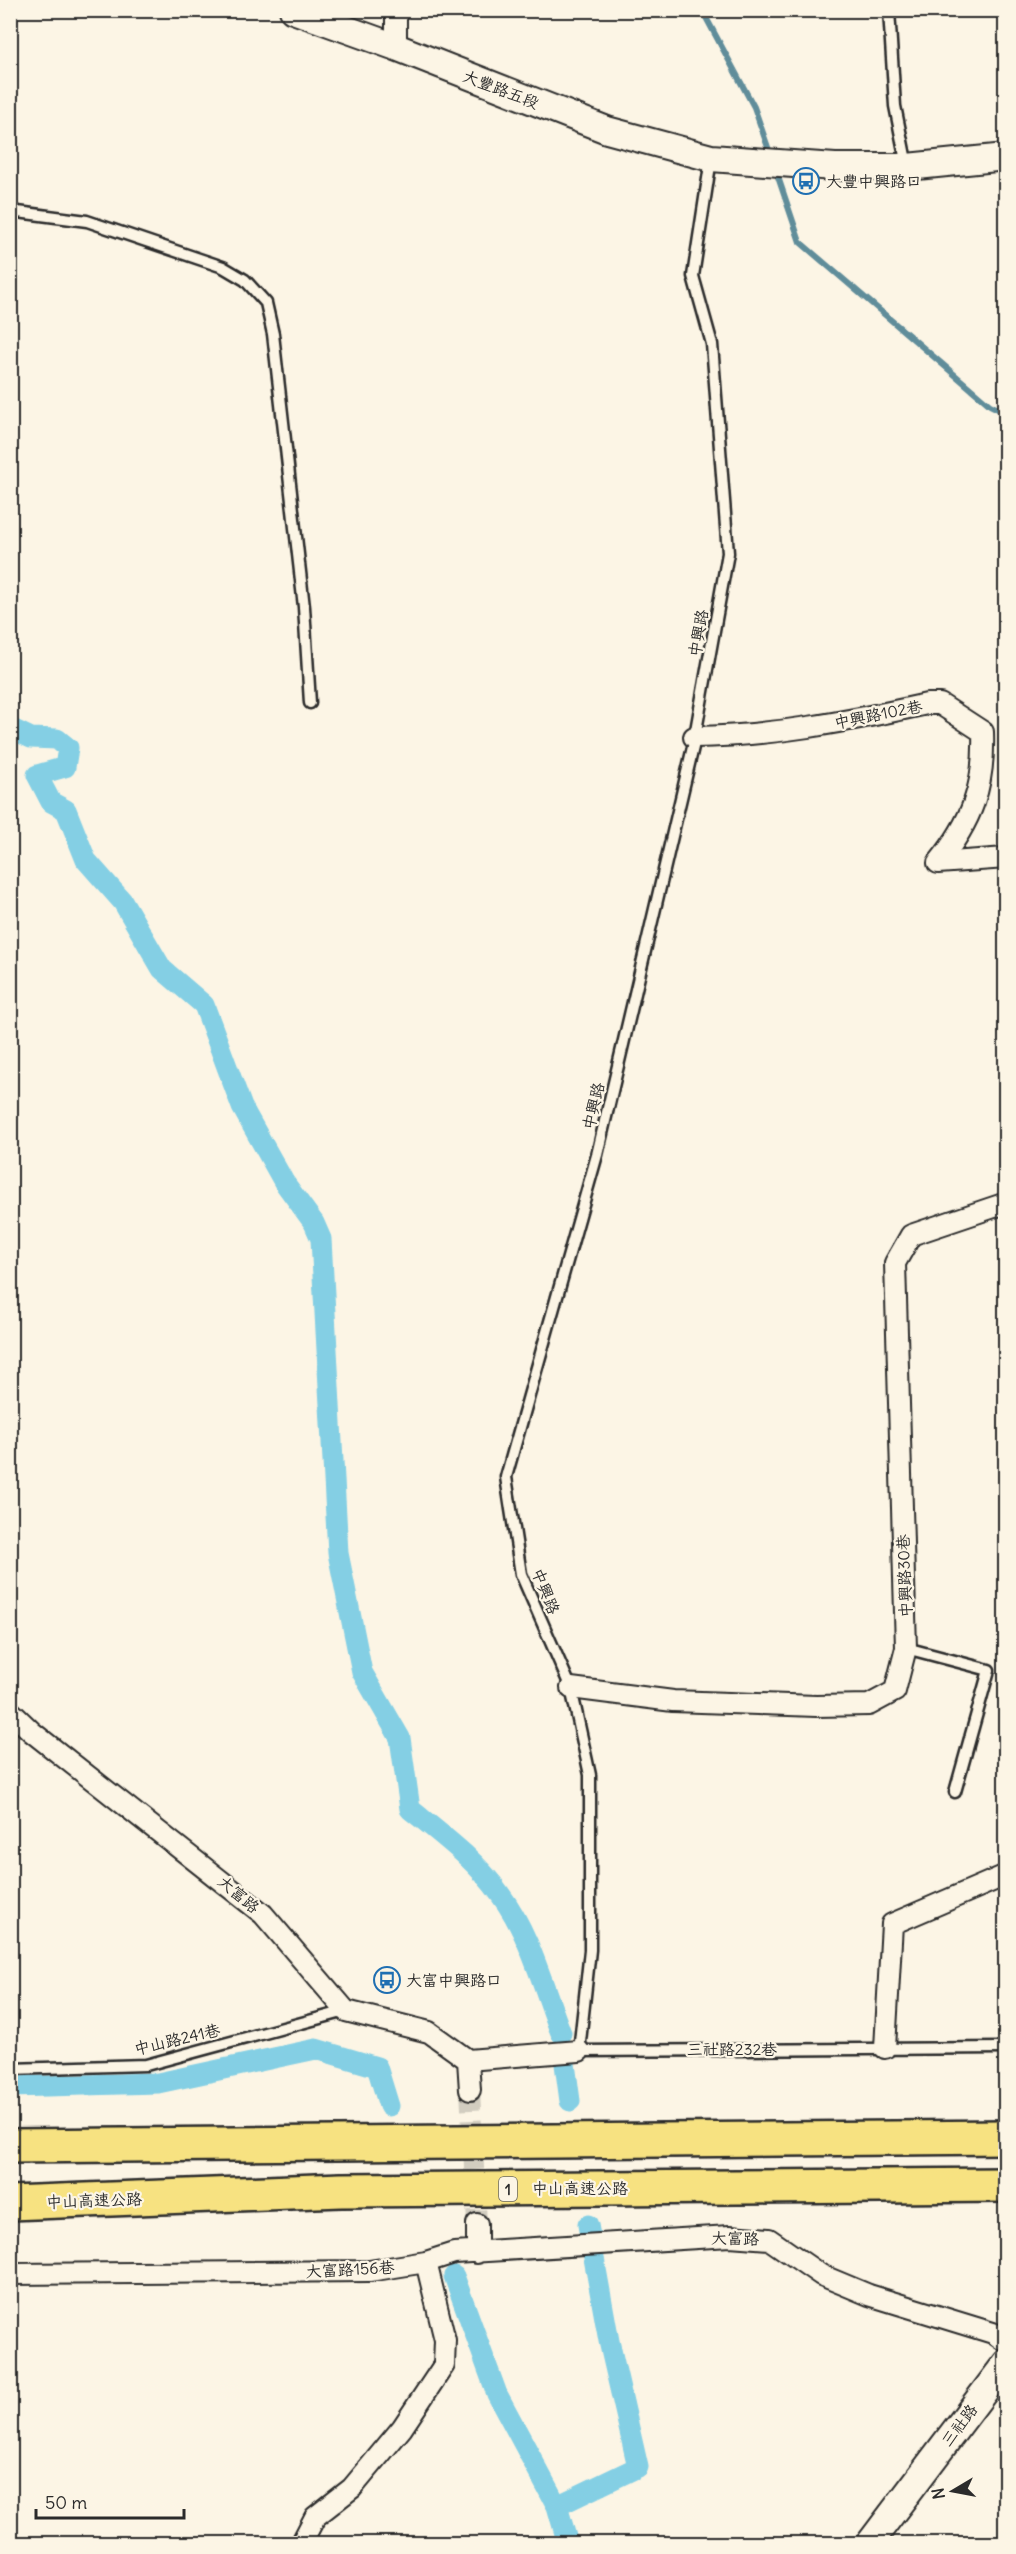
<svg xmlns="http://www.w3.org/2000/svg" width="1016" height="2554" viewBox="0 0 1016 2554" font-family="Delius,'LXGW WenKai TC',sans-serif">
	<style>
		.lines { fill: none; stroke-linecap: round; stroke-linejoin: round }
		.stream { stroke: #608d9a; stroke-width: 6 }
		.canal { stroke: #84cfe4; stroke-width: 21 }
		.minor-tunnel { stroke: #d2cdc0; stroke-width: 20; stroke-dasharray: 20 10; stroke-linecap: butt }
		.service-casing { stroke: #2b2b2b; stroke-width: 15 }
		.minor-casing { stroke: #2b2b2b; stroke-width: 24 }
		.tertiary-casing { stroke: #2b2b2b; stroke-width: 30 }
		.motorway-casing { stroke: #2b2b2b; stroke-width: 38 }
		.service { stroke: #fcf5e5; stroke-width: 10 }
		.minor { stroke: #fcf5e5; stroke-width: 20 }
		.tertiary { stroke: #fcf5e5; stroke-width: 26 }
		.motorway { stroke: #f7e281; stroke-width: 33 }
		.labels { text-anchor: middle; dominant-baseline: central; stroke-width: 4.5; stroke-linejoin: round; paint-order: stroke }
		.shield { fill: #fcf5e5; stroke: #6a6863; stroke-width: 1.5 }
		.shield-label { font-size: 15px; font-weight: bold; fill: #2b2b2b }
		.street-label { font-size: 16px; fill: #2b2b2b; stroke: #fcf5e5 }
		.poi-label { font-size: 16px; fill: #2b2b2b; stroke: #fcf5e5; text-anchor: start }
	</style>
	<rect width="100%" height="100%" fill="#fcf5e5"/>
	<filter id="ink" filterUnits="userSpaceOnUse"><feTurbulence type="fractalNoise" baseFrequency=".0167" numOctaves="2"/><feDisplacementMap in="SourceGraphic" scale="12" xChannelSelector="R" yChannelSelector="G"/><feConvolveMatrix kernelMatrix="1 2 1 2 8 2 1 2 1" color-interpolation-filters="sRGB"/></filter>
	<g filter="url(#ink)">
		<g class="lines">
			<path class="stream" d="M702 10 754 107 771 156
				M775 168 800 242 990 405 1006 413"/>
			<path class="canal" d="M10 728 31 738 57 739 68 748 65 767 37 775 51 802 66 810 86 860 123 902 162 969 204 1005 242 1107 284 1182 314 1223 321 1239 338 1553 362 1672 400 1738 410 1809C442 1835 476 1860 500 1894 530 1934 543 1987 561 2033
				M565 2064 570 2101
				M10 2087 158 2083 316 2049 377 2067 389 2106
				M454 2276 497 2394 557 2506 568 2544
				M557 2506 638 2467 609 2341 588 2225"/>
			<path class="minor-tunnel" d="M470 2090 477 2224"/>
			<defs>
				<path id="service" d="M889 10 895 106 907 166
					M711 159 693 276 712 344 728 553 693 747 597 1155 506 1477 521 1574 571 1688 590 1775V1950L579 2051 1006 2048
					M10 211 87 221 223 267 245 280 266 303 273 334 304 607 310 703
					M906 1648 989 1670 955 1792
					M10 2069 146 2065 346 2011"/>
				<path id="minor" d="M396 47V10
					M694 737C774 736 850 721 927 704H940L983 732C985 786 972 821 938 863
					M938 863 1006 858
					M571 1688 673 1701 816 1706 869 1705 895 1691 906 1648 895 1263 911 1235 1006 1203
					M10 1711 32 1732 263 1914 346 2011 429 2032 468 2060 579 2051
					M885 2048 892 1924 1006 1875
					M468 2060 470 2090
					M477 2224V2253
					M10 2274 369 2271 426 2262 454 2253 730 2236 769 2239 821 2275 869 2295 993 2333 1006 2342
					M301 2544 315 2517 352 2488 402 2428 444 2365 445 2340 426 2262"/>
				<path id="tertiary" d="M293 10 396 47 607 130 711 158 835 167H907L1006 157
					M869 2544 1006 2363"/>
				<path id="motorway" d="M10 2146 1006 2137
					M10 2203 341 2190 1006 2185"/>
			</defs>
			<use href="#service" class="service-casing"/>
			<use href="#minor" class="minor-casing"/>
			<use href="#tertiary" class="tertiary-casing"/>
			<use href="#motorway" class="motorway-casing"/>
			<use href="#service" class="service"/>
			<use href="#minor" class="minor"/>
			<use href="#tertiary" class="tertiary"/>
			<use href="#motorway" class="motorway"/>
		</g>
	</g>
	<defs>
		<symbol id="bus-ring" viewBox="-11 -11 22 22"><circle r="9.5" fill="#fcf5e5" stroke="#1f6fb2" stroke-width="1.5"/><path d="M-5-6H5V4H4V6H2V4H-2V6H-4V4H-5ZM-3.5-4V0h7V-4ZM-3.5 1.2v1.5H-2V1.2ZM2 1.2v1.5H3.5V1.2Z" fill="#1f6fb2"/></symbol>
	</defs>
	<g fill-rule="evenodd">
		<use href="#bus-ring" x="791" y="166" width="30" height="30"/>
		<use href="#bus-ring" x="372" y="1965" width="30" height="30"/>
	</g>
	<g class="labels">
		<rect class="shield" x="499" y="2177" width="18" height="24" rx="4.5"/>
		<g class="shield-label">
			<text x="508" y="2189">1</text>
		</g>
		<g class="street-label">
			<text transform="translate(501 89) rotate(21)">大豐路五段</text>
			<text transform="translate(698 633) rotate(-80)">中興路</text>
			<text transform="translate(878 714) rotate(-11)">中興路102巷</text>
			<text transform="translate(593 1106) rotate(-77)">中興路</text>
			<text transform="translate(904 1576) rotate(-92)">中興路30巷</text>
			<text transform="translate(546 1591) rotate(68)">中興路</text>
			<text transform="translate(239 1894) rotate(40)">大富路</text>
			<text transform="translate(177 2039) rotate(-13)">中山路241巷</text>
			<text x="732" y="2049">三社路232巷</text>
			<text x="580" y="2188">中山高速公路</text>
			<text transform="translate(94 2200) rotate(-2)">中山高速公路</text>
			<text transform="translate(735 2238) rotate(1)">大富路</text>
			<text transform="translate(350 2269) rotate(-3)">大富路156巷</text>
			<text transform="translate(959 2425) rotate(-53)">三社路</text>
		</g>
		<g class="poi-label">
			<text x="826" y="181">大豐中興路口</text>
			<text x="406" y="1980">大富中興路口</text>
		</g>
	</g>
	<rect width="1016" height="2554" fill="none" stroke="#fcf5e5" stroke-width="36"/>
	<rect x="18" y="18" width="980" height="2518" fill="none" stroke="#2b2b2b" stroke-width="2" filter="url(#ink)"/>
	<g transform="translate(953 2491) rotate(260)" stroke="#fcf5e5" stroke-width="4.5" paint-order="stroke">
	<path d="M0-4.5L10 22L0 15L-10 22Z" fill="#2b2b2b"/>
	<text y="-9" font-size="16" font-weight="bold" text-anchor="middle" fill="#2b2b2b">N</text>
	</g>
	<path d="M36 2509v9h148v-9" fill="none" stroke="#2b2b2b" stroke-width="3"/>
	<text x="45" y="2509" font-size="18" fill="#2b2b2b" stroke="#fcf5e5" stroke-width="4.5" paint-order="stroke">50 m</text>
</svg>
